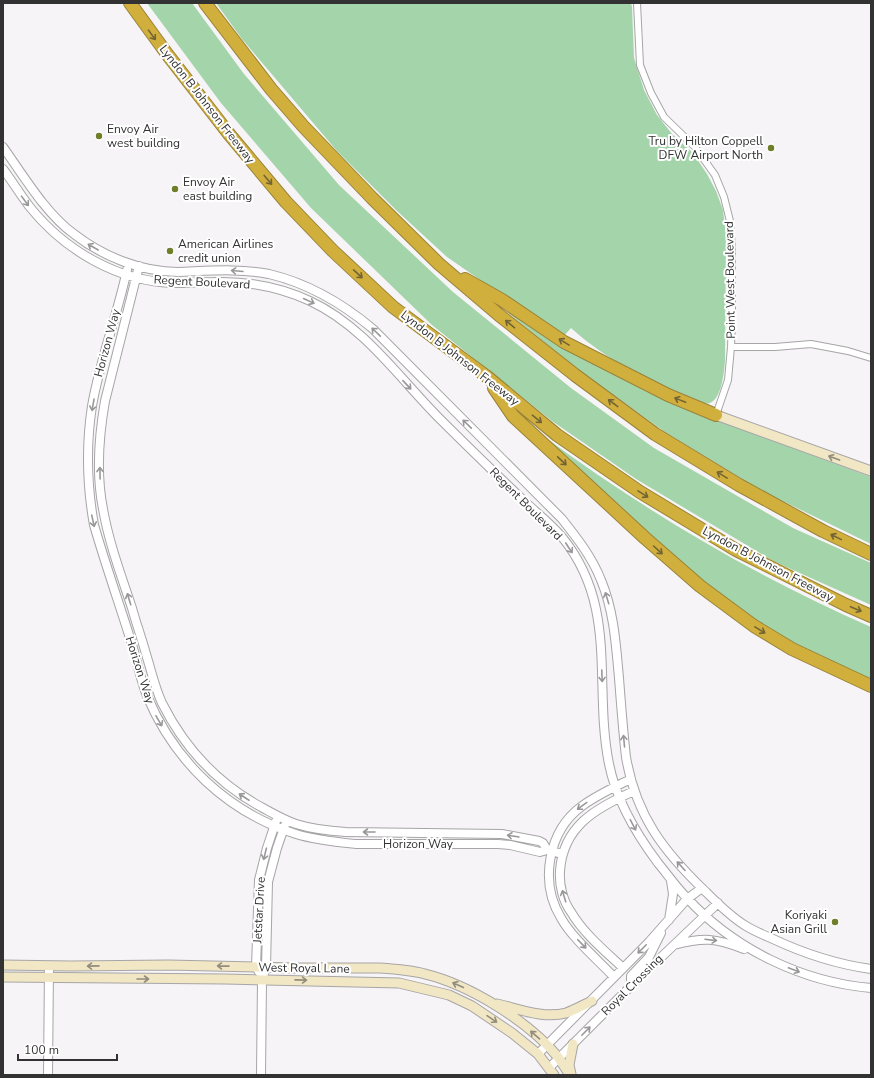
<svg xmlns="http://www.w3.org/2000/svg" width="874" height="1078" viewBox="0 0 874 1078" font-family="'Nunito Sans',sans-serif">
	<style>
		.green { fill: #a4d4aa }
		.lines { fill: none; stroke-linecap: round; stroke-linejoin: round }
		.minor-casing { stroke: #a7a5a7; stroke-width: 8 }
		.tertiary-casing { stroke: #a7a5a7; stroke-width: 10 }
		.secondary-casing { stroke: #a7a5a7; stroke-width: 11 }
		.motorway-casing { stroke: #9a8339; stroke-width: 14 }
		.minor { stroke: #fff; stroke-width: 6 }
		.tertiary { stroke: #fff; stroke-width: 8 }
		.secondary { stroke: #f1e7c4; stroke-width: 9 }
		.motorway { stroke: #d1af3c; stroke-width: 12 }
		.oneway { stroke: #726437 }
		.oneway2 { stroke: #999899 }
		.oneway3 { stroke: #928c7c }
		.poi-dot { fill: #6f7e2b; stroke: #fff; stroke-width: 1.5 }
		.labels { text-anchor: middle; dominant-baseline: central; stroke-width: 4; stroke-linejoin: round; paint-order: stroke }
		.street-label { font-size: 12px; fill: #333233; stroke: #fff }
		.poi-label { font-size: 12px; fill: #333233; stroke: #fff; text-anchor: start }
	</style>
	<rect width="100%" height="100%" fill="#f6f4f6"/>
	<path class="green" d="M147 3H192L244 74 339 185 453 292 571 388 654 448 793 528 871 563V605L773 561 636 479 552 421 432 325 311 208 221 103Z
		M216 3H631L632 7 634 58 644 90 657 115 672 134 693 153 707 174 716 191 723 210 726 236 725 361C724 372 722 398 710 403 694 409 616 362 600 351 590 344 580 336 571 328L563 337 447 257 397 211 337 151 242 39Z
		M507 309 565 347 647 392 703 415 871 477V544L762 491 665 432 581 372 506 311Z
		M546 438C645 511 758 578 871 627V680L815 655 751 619 676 561Z"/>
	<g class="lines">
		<defs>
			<path id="minor" d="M637 3 640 65 651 93 664 117 695 147 715 175 724 197 730 221 732 250V321L731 347 728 380 716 415
				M731 347H775L811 344 848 351 871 358"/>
			<path id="tertiary" d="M3 147C23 175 46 214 74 234 102 256 141 272 178 272 208 271 238 268 269 274 307 283 342 303 373 329L562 519C577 538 592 557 601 580 614 611 616 645 619 678 621 704 623 731 626 757 636 816 664 852 706 892 718 904 731 917 746 926 754 931 764 935 773 939 805 954 835 964 871 969
				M3 169C12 181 20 194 29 206 64 250 118 282 175 283 188 283 201 282 214 282 247 281 280 287 310 301 364 326 399 378 440 419 468 447 496 474 524 501 537 513 551 524 562 537 619 607 593 684 609 764 616 799 637 835 658 863 668 875 676 887 687 898 734 949 802 982 871 988
				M139 266 105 401C99 435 96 474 103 509 109 543 121 575 132 608 136 623 142 639 146 654 151 670 155 688 162 703 185 749 218 784 263 808 274 814 284 820 296 824 312 829 330 831 346 832L502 834 539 841 543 843 547 850
				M127 270C117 316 100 360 92 406 86 445 87 486 94 525 105 563 118 600 130 638 136 657 140 678 147 696 175 762 227 812 296 834 315 840 336 842 356 844H498L510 845 540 852 547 850 563 854
				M669 920 673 894 671 881
				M674 945C704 937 715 938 744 949
				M623 968C605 951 584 934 571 912 563 901 559 885 560 871 563 826 596 808 634 791
				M259 972 256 967 259 880 267 848 276 821
				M614 977C598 960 572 938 561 918 539 882 548 831 582 806 597 795 614 787 631 779
				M633 984 631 980V976L649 957 661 933
				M538 1054 649 942 687 899 702 888
				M549 1068 633 984 718 903
				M48 1075 49 966
				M261 1075 262 980 266 967 268 882 277 848 285 825"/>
			<path id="secondary" d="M716 415 871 471
				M3 965 71 966 169 965 295 968H379C394 969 410 970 425 974 470 985 528 1021 558 1057 562 1063 566 1069 570 1075
				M3 977 225 979 399 983 449 995 472 1006 512 1033 538 1054 554 1075
				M497 1004C519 1009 544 1019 566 1013 575 1010 583 1005 592 1001
				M571 1074 569 1065 573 1044"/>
			<path id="motorway" d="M130 3 167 54 229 134 286 202 333 251 393 307 486 376 557 435 640 492 736 550 846 605 871 616
				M205 3 271 89 303 126 372 198 439 264 499 315 575 375 655 434 739 485 823 531 871 554
				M465 279 502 300 564 342 668 395 716 415
				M494 388 513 416 645 538 700 586 754 626 792 649 871 686"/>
		</defs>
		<use href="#minor" class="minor-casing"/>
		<use href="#tertiary" class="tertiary-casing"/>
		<use href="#secondary" class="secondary-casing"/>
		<use href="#motorway" class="motorway-casing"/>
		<use href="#minor" class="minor"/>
		<use href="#tertiary" class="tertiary"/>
		<use href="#secondary" class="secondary"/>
		<use href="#motorway" class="motorway"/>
	</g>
	<defs><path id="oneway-shaft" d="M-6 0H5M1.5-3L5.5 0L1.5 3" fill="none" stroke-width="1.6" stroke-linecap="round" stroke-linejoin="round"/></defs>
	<g class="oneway">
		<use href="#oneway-shaft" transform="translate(152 35) rotate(54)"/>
		<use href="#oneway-shaft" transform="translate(268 180) rotate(50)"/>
		<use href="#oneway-shaft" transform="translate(358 274) rotate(43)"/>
		<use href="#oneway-shaft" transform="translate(510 324) rotate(-141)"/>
		<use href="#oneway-shaft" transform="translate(564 342) rotate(-149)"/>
		<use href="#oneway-shaft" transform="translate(680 400) rotate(-158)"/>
		<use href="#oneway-shaft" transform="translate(613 403) rotate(-143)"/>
		<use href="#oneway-shaft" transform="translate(537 419) rotate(39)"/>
		<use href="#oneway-shaft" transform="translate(562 461) rotate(43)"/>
		<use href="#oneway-shaft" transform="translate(722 475) rotate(-149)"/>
		<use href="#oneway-shaft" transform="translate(643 494) rotate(32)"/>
		<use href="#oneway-shaft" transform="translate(836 537) rotate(-154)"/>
		<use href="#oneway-shaft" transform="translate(658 550) rotate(42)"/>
		<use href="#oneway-shaft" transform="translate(856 609) rotate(23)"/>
		<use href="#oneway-shaft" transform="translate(760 630) rotate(31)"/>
	</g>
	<g class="oneway2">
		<use href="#oneway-shaft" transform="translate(25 201) rotate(54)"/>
		<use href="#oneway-shaft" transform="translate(93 247) rotate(-150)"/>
		<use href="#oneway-shaft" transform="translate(237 271) rotate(-175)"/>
		<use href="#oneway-shaft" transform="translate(309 301) rotate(25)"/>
		<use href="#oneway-shaft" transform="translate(376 332) rotate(-136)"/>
		<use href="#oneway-shaft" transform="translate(407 385) rotate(47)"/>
		<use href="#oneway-shaft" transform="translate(93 405) rotate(100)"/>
		<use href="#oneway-shaft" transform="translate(467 424) rotate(-136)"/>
		<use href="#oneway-shaft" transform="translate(100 473) rotate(-91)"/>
		<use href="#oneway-shaft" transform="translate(93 521) rotate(78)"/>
		<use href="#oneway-shaft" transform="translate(569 548) rotate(57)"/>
		<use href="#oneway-shaft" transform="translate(607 598) rotate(-107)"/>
		<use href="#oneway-shaft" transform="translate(129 599) rotate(-107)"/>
		<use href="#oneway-shaft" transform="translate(602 676) rotate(88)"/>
		<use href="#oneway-shaft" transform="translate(159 721) rotate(60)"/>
		<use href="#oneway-shaft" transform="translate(624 741) rotate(-95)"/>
		<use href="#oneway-shaft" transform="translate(244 797) rotate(-147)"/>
		<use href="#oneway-shaft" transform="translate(582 806) rotate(144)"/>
		<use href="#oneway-shaft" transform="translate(633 825) rotate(62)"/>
		<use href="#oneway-shaft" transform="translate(369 832) rotate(-180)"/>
		<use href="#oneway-shaft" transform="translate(513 836) rotate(-171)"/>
		<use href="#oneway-shaft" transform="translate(265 854) rotate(104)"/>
		<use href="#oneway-shaft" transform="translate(681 866) rotate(-132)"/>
		<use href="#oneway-shaft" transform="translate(564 896) rotate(-107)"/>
		<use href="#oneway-shaft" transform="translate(711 940) rotate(7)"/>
		<use href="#oneway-shaft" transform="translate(582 944) rotate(46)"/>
		<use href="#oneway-shaft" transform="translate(642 949) rotate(135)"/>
		<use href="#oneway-shaft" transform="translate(794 970) rotate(21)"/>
		<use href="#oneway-shaft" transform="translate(586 1031) rotate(-45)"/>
	</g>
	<g class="oneway3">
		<use href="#oneway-shaft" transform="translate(834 458) rotate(-160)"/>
		<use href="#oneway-shaft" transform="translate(93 966) rotate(179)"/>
		<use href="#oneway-shaft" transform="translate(223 966) rotate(-179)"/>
		<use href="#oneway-shaft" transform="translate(143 979)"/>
		<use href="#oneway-shaft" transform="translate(301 980) rotate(1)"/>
		<use href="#oneway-shaft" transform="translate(458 985) rotate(-156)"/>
		<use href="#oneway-shaft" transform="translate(492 1019) rotate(34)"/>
		<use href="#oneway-shaft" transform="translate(535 1035) rotate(-139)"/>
	</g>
	<g class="poi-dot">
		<circle cx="99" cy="136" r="4"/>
		<circle cx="771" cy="148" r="4"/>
		<circle cx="175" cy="189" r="4"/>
		<circle cx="170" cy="251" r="4"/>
		<circle cx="835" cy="922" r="4"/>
	</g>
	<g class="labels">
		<g class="street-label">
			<text transform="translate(207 104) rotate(52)">Lyndon B Johnson Freeway</text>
			<text transform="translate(730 280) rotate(-91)">Point West Boulevard</text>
			<text transform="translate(202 282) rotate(3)">Regent Boulevard</text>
			<text transform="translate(107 343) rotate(-75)">Horizon Way</text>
			<text transform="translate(460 358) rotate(38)">Lyndon B Johnson Freeway</text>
			<text transform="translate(526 504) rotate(45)">Regent Boulevard</text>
			<text transform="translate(768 564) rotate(28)">Lyndon B Johnson Freeway</text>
			<text transform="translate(140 670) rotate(72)">Horizon Way</text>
			<text x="418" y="844">Horizon Way</text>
			<text transform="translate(259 910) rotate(-87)">Jetstar Drive</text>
			<text transform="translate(304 968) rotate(1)">West Royal Lane</text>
			<text transform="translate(632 985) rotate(-45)">Royal Crossing</text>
		</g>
		<g class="poi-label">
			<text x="107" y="129">Envoy Air<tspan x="107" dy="14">west building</tspan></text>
			<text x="763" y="141" text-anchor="end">Tru by Hilton Coppell<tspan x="763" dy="14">DFW Airport North</tspan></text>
			<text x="183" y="182">Envoy Air<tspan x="183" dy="14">east building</tspan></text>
			<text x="178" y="244">American Airlines<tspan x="178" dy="14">credit union</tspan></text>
			<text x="827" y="915" text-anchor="end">Koriyaki<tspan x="827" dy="14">Asian Grill</tspan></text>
		</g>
	</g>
	<rect width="874" height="1078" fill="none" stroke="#333233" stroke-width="8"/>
	<path d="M18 1054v6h99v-6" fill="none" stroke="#333233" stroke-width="2"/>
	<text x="24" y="1054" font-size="12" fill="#333233" stroke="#ffffff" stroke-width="3" paint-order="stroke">100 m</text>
</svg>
